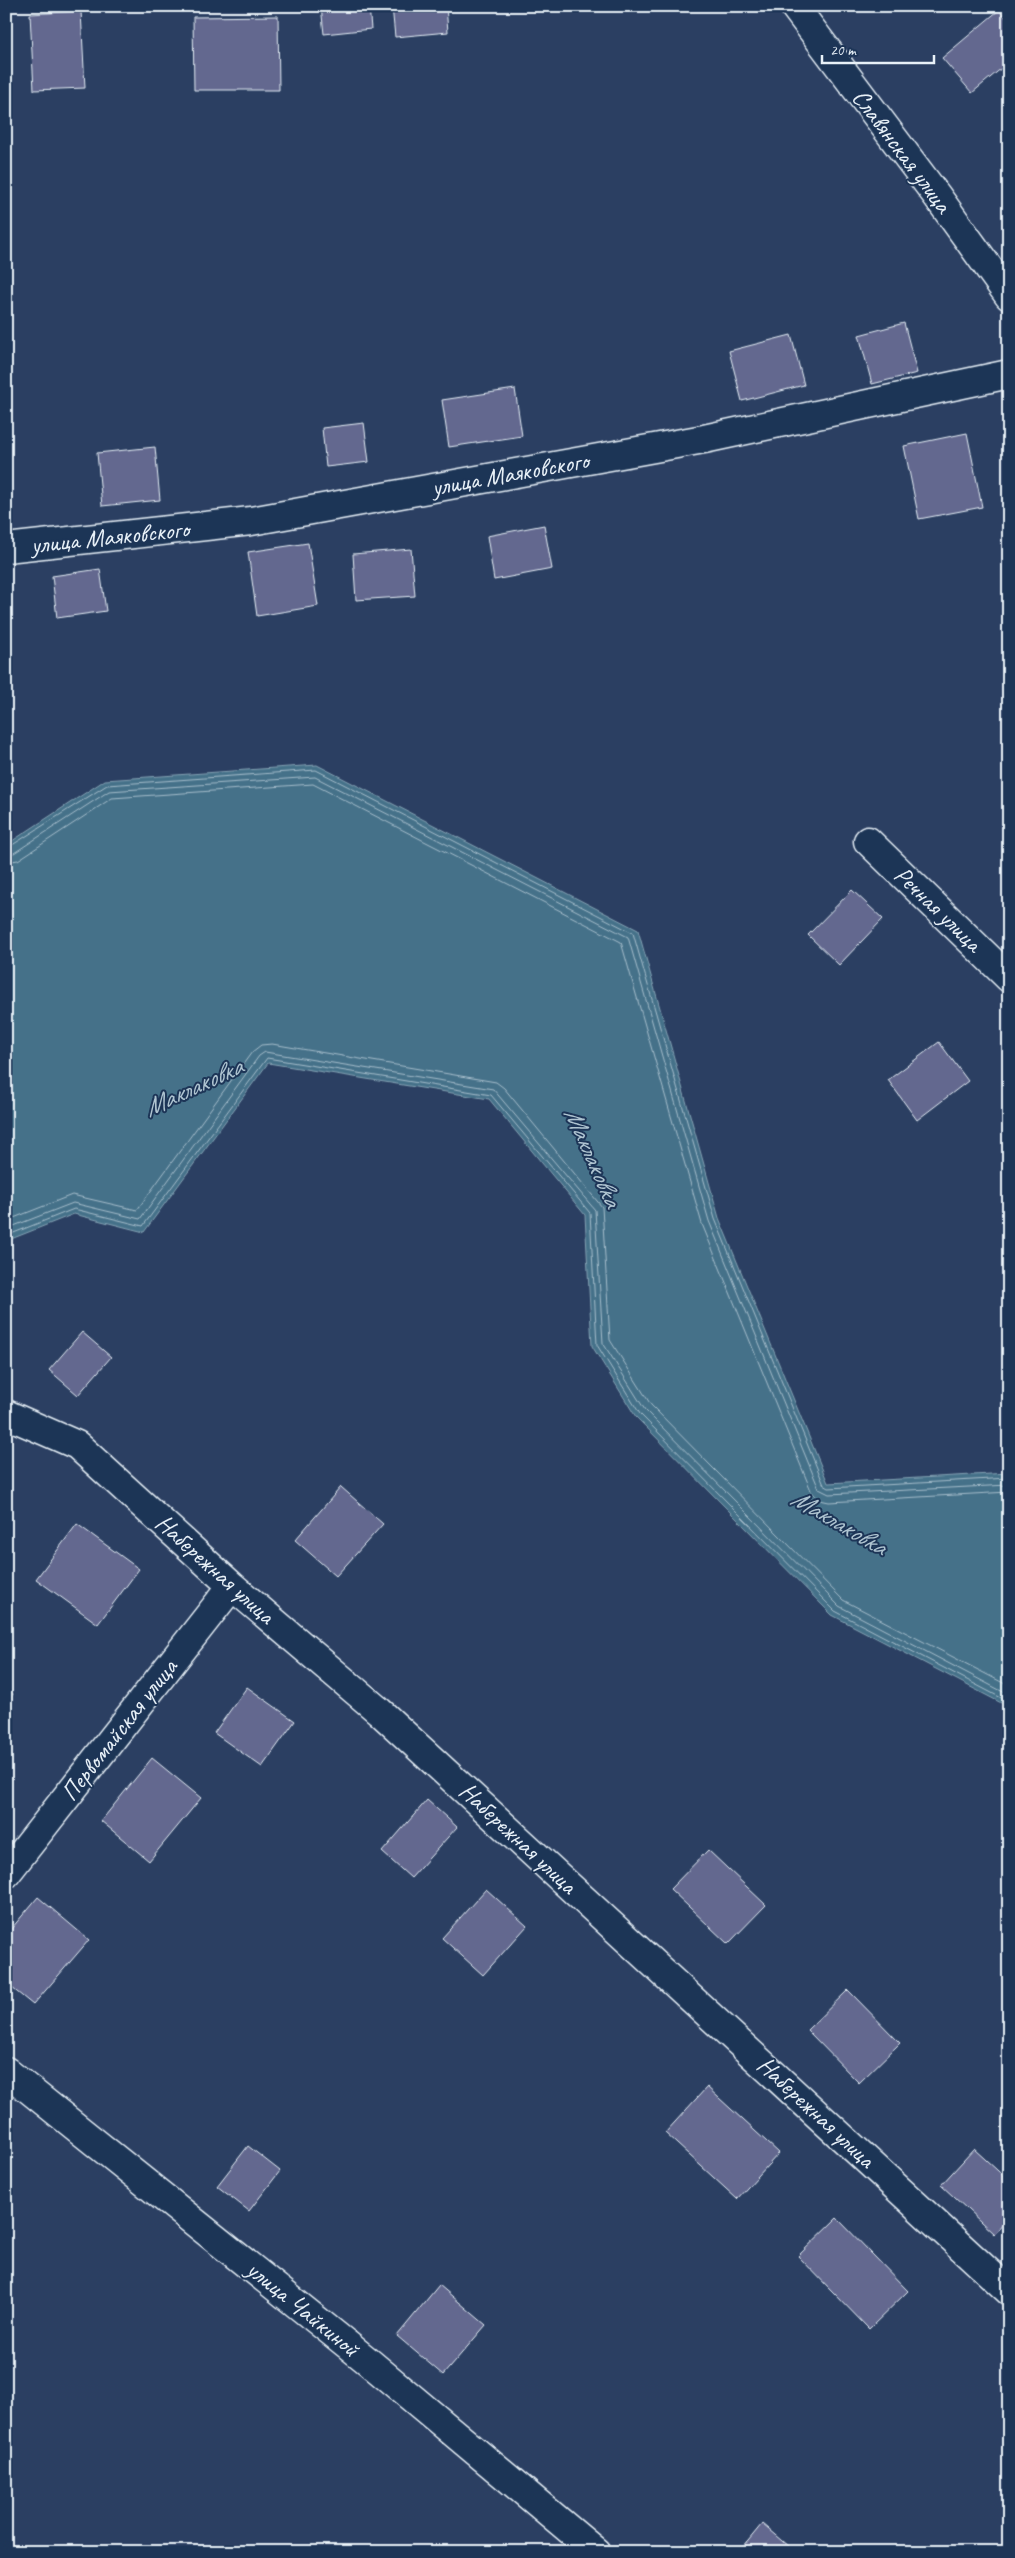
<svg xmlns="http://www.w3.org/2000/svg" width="1015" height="2558" viewBox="0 0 1015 2558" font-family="Caveat,sans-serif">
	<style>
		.water { fill: #457189; stroke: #86a4b5 }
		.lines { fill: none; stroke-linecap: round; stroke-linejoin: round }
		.shore { stroke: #a7becc; stroke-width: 1 }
		.building { fill: #63688f; stroke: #e8f1f8 }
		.minor-casing { stroke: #e8f1f8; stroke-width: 31 }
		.minor { stroke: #1d3557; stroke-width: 28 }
		.labels { text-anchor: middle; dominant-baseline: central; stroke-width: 4; stroke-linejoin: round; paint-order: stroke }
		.street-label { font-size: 25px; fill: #e8f1f8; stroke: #1d3557 }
		.water-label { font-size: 26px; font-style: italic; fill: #afc4d1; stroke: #1d3557 }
	</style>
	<rect width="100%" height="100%" fill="#2b3f62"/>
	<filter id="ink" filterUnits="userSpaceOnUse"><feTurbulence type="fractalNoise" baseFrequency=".02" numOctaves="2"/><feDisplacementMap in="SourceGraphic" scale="10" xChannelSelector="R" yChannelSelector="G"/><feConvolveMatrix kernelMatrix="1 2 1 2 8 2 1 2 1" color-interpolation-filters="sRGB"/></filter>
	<g filter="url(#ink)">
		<path class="water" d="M317 765 638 930 719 1218 828 1483 1009 1473V1707L832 1615 636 1417 592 1346 585 1215 489 1099 268 1063 144 1232 74 1214 6 1241V845L105 780Z"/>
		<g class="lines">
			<path class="shore" d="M6 849 107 785 316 770 633 933 715 1219 824 1485 829 1488 1009 1478
				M6 855 14 853 109 791 315 777 628 937 709 1221 819 1489 829 1494 1009 1485
				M6 862 18 860 112 798 313 784 621 942 702 1224 812 1493 820 1500 829 1502 1009 1492
				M6 1221 72 1195 137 1210 252 1052 261 1045 272 1044 496 1082 504 1088 602 1207 610 1340 651 1405 843 1600 1009 1686
				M6 1229 73 1203 140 1219 259 1056 265 1052 493 1089 595 1210 603 1343 645 1410 839 1606 1009 1695
				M6 1236 74 1209 143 1226 267 1058 491 1095 590 1213 597 1345 640 1414 835 1611 1009 1702"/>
		</g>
		<path class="building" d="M321 6H369L371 29 324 34Z
			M392 6H446L448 32 395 37Z
			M999 10 1009 22V62L972 93 942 58Z
			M81 11 85 88 34 90 30 14Z
			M278 16 279 90H194L193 17Z
			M904 323 917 373 872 384 859 335Z
			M791 335 804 385 742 401 729 351Z
			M515 389 522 436 449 447 442 400Z
			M364 423 369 462 326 467 322 428Z
			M967 433 982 507 919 519 904 446Z
			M155 447 160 500 102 506 97 453Z
			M544 525 552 569 494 580 487 536Z
			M308 543 318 606 257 616 248 552Z
			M411 549 415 596 356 600 353 554Z
			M100 569 106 611 57 618 52 576Z
			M852 890 883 919 839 965 808 935Z
			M939 1042 968 1081 917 1120 888 1080Z
			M82 1332 111 1357 78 1395 49 1370Z
			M341 1487 383 1524 336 1576 295 1540Z
			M77 1524 139 1569 98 1624 36 1579Z
			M247 1687 295 1721 262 1767 214 1733Z
			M6 1689 13 1694 6 1703Z
			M152 1758 201 1798 149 1861 101 1821Z
			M427 1800 457 1827 411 1878 382 1852Z
			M708 1850 766 1905 728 1944 670 1889Z
			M486 1889 527 1926 483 1975 442 1938Z
			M38 1897 89 1940 33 2005 6 1983V1935Z
			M848 1990 900 2043 859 2083 807 2030Z
			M707 2087 779 2153 737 2199 665 2133Z
			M248 2146 280 2171 249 2211 217 2186Z
			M974 2149 1009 2181V2218L994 2234 941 2185Z
			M837 2218 908 2291 869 2329 798 2256Z
			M439 2285 486 2325 443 2375 397 2336Z
			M762 2524 795 2552H739Z"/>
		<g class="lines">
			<defs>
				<path id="minor" d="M794 6 937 196 1009 296
					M6 548 251 521 704 439 1009 374
					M868 841 1009 978
					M6 1414 77 1445 232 1586 379 1711 1009 2291
					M6 1874 232 1586
					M6 2071 369 2362 596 2552"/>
			</defs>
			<use href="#minor" class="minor-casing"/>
			<use href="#minor" class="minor"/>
		</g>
	</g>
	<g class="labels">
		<g class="street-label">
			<text transform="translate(902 151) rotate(53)">Славянская улица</text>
			<text transform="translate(510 474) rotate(-10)">улица Маяковского</text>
			<text transform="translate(110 537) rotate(-6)">улица Маяковского</text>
			<text transform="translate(938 909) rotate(44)">Речная улица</text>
			<text transform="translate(215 1569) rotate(42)">Набережная улица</text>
			<text transform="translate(119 1730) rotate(-52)">Первомайская улица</text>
			<text transform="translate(518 1838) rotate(43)">Набережная улица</text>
			<text transform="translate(816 2112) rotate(43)">Набережная улица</text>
			<text transform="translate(303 2309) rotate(39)">улица Чайкиной</text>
		</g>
		<g class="water-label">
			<text transform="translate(193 1087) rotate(-25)">Маклаковка</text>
			<text transform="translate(593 1157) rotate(66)">Маклаковка</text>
			<text transform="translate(839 1522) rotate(30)">Маклаковка</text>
		</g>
	</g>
	<rect width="1015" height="2558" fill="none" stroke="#1d3557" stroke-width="25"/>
	<rect x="12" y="12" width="990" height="2533" fill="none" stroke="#e8f1f8" stroke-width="2" filter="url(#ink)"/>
	<path d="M822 55v8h112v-8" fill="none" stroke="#e8f1f8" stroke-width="2.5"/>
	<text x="830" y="55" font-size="15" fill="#e8f1f8" stroke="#1d3557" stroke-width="4" paint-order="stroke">20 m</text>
</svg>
